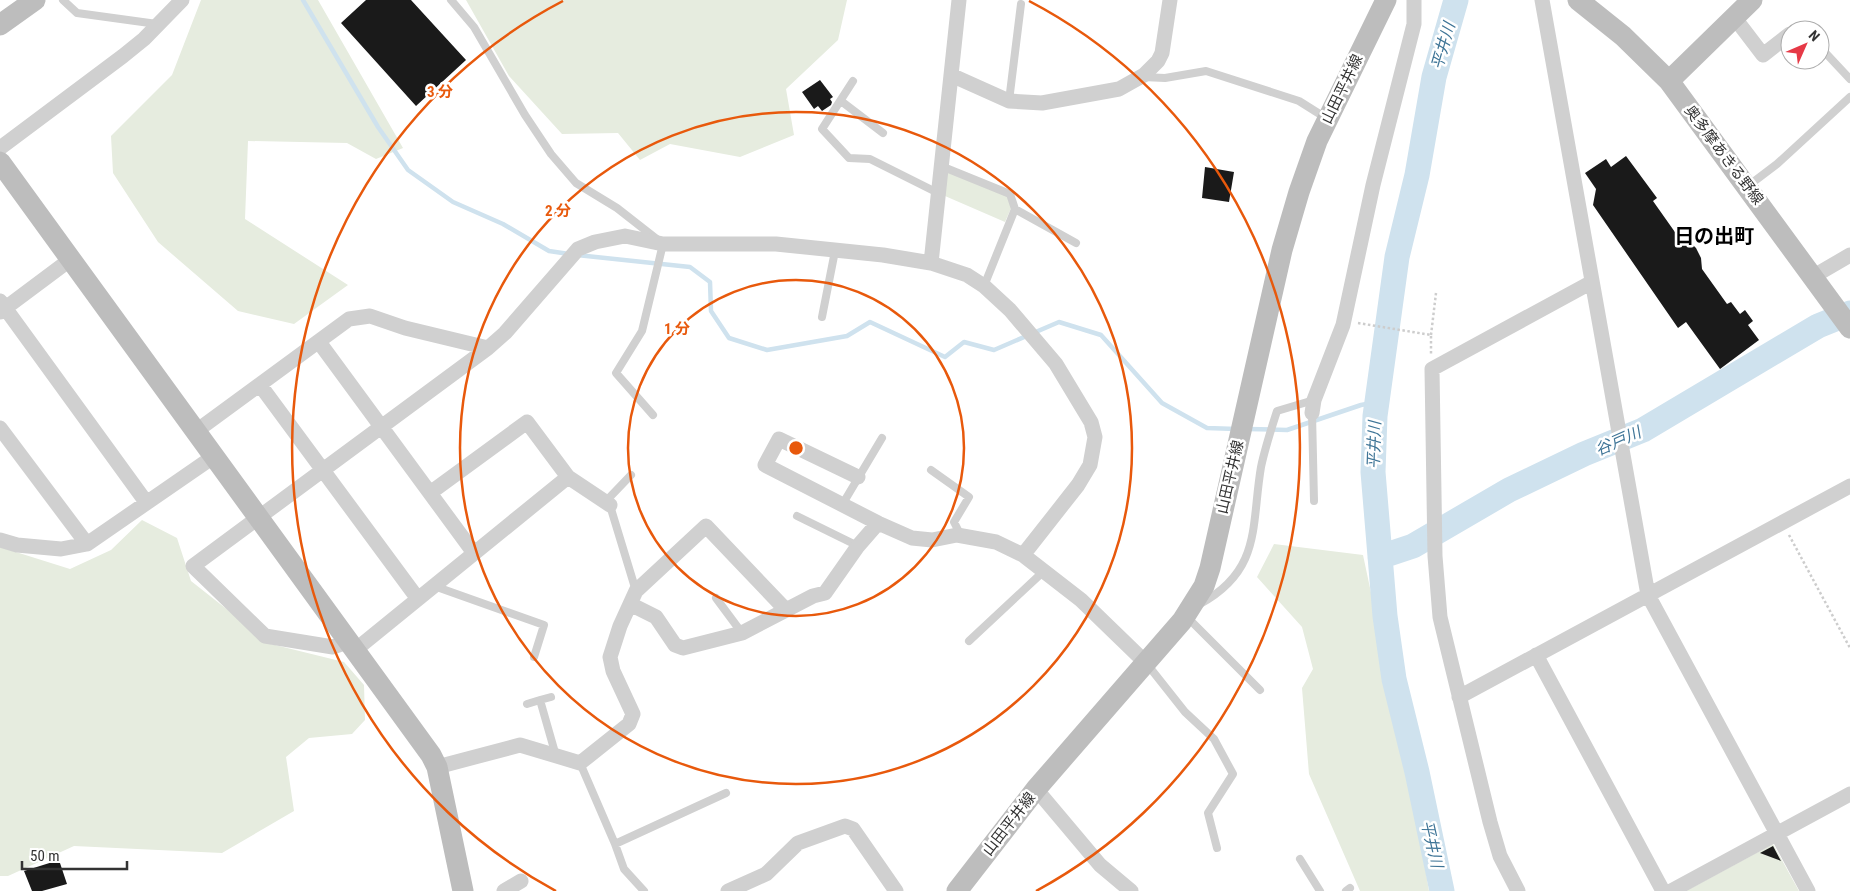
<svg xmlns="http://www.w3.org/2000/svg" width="1850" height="891" viewBox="0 0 1850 891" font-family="'Roboto Condensed','Noto Sans JP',sans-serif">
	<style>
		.green { fill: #e6ecdf }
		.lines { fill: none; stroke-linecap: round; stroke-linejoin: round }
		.stream { stroke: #cfe2ee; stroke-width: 4.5 }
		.river { stroke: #cfe2ee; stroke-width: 25 }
		.building { fill: #1a1a1a }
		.path { stroke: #cdcdcd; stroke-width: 2.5; stroke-dasharray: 2.5 2.5; stroke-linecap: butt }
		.lane { stroke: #d0d0d0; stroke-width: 8 }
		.street { stroke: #d0d0d0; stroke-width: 15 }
		.secondary { stroke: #bdbdbd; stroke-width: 21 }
		.ring { fill: none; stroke: #e8590c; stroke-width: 2.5 }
		.labels { text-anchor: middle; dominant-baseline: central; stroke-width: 5; stroke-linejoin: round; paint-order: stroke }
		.street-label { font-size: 15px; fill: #333; stroke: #fff }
		.water-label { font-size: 16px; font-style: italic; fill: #3f7597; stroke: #fff }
		.district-label { font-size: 20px; font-weight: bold; fill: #000; stroke: #fff }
		.centre { fill: #e8590c; stroke: #fff; stroke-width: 2.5 }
		.ring-label { font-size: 15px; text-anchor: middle; font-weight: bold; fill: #e8590c; stroke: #fff; stroke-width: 5; stroke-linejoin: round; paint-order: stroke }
	</style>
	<rect width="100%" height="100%" fill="#fff"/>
	<path class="green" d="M201 0H318L403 148 376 159 347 143 248 141 245 219 348 285 294 324 238 311 158 242 113 173 111 136 172 75Z
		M466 0H847L838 40 786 89 794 135 740 157 670 144 640 160 618 133 562 134 509 76Z
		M947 172 1007 196 1012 206 1005 222 945 196Z
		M142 520 177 538 191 581 271 644 344 662 364 685 365 720 352 734 309 738 286 757 294 811 222 853 74 846 8 876H0V547L70 569 111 550Z
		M1274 544 1363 555 1410 776 1429 891H1360L1309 774 1302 688 1313 669 1302 627 1257 577Z
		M1773 844 1799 891H1686Z"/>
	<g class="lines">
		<path class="stream" d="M303 0 378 127 408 170 453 202 503 224 549 251 569 254
			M577 255 690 267 710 282 711 311 729 338 767 350 847 336 870 322 945 357 964 342 994 350 1059 322 1101 335 1162 403 1207 428 1236 429
			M1248 429 1287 430 1361 405 1377 402"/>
		<path class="river" d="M1380 557 1413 546 1509 490 1584 454 1643 430 1818 326 1850 313
			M1442 891 1417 772 1394 679 1385 616 1373 472 1375 416 1397 257 1417 175 1434 77 1456 0"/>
	</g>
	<path class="building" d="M366 0H411L466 60 416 106 341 23Z
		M820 80 833 97 830 99 832 102 831 105 822 111 818 106 814 109 802 92Z
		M1626 156 1657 198 1653 201 1677 235 1687 239 1696 248 1701 258 1702 269 1727 304 1731 302 1740 314 1745 310 1753 321 1748 325 1759 340 1720 369 1686 322 1678 328 1593 205 1596 189 1585 173 1606 159 1611 167Z
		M1205 167 1234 172 1229 202 1202 198Z
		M1773 846 1781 861 1760 853Z
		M59 860 67 884 42 891H32L24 871Z"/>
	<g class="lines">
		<path class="path" d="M1358 323 1431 335V354
			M1431 335 1436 293
			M1789 535 1850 648"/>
		<path class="lane" d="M63 0 77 13 157 24
			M451 0 474 27 525 115 551 154 576 183 617 208 663 244 642 331 616 373 653 415
			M1820 47 1850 79
			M1143 77 1165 78 1206 71 1299 101 1326 118
			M853 81 822 129 849 158 870 159 938 193
			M841 101 883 133
			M1009 101 1021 4
			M941 166 1010 194 1015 209
			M1748 186 1777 164 1850 97
			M984 286 1015 209 1076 243
			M822 317 835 251
			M1312 413 1314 501
			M931 470 969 497 954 522 961 536
			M631 475 608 499 636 591
			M842 505 882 438
			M797 516 858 546
			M434 586 544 625 534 657
			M716 598 742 633
			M1200 604C1262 570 1251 526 1261 467 1265 448 1271 430 1277 411L1314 400
			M1187 617 1260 690
			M969 641 1044 571
			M1147 664 1185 712 1214 739 1233 774 1208 813 1217 848
			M540 700 551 697
			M527 704 540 700 556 756
			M580 763 615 844 726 793
			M615 844 624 869 644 891
			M1300 859 1320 891
			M1346 891 1350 888"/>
		<path class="street" d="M1542 0 1648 595 1808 891
			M1734 17 1763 55 1790 34
			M951 75 1009 101 1042 103 1119 89 1144 75 1158 61 1162 53 1170 0
			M0 148 123 56 144 39 182 0
			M931 263 959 0
			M1814 276 1850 255
			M0 301 146 502
			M0 312 71 259
			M319 342 474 553
			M260 385 418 599
			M1312 413 1314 400 1343 325 1373 185 1414 24V0
			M0 428 87 544
			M195 432 349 319 370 316 405 328 488 348
			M568 477 610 505
			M858 477 779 439 765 465 878 523
			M0 540 17 545 61 549 87 544 213 457
			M630 604 656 617 675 645 683 648 742 633 813 596 825 593 858 546 878 523 912 538 932 540 957 535 996 542 1023 555 1081 600 1146 663
			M348 642 333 647 265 636 193 566 488 348 505 333 578 249 595 242 625 236 663 244H776L883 255 931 263 967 275 984 286 1010 310 1056 364 1091 422 1095 437 1090 465 1078 485 1023 555
			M354 651 568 477 527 422 430 493
			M1536 655 1663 891
			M1459 697 1850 486
			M437 767 520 745 580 763 629 724 633 714 613 671 610 657 620 626 636 591 706 526 786 610
			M1036 789 1100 865 1131 891
			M504 891 521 881
			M728 891 766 874 798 843 845 826 853 829 896 891
			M1518 891 1500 856 1490 822 1440 617 1435 556 1432 369 1592 282
			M1671 891 1850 794"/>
		<path class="secondary" d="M1578 0 1623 36 1669 81 1850 328
			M0 25 35 0
			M1669 81 1752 0
			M0 162 431 755 437 767 463 891
			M957 891 1036 789 1182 621 1204 586 1210 568 1282 250 1299 192 1317 141 1386 0"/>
	</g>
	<g class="ring">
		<circle cx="796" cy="448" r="168"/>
		<circle cx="796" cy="448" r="336"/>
		<path d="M556 891A504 504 0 0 1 563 1M1029 1A504 504 0 0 1 1036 891"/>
	</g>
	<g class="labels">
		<g class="street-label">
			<text transform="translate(1342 89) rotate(-64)">山田平井線</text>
			<text transform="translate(1724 155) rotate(53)">奥多摩あきる野線</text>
			<text transform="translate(1230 477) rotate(-77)">山田平井線</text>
			<text transform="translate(1009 824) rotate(-52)">山田平井線</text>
		</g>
		<g class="water-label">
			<text transform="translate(1443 46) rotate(-74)">平井川</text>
			<text transform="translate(1618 441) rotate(-24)">谷戸川</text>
			<text transform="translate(1374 445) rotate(-88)">平井川</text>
			<text transform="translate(1432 844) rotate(77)">平井川</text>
		</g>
		<g class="district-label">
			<text x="1714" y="236">日の出町</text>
		</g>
	</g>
	<circle cx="796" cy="448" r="8" class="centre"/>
	<g class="ring-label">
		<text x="440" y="97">3 分</text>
		<text x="558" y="216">2 分</text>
		<text x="677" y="334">1 分</text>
	</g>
	<g transform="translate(1805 45) rotate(45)"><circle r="24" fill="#ffffff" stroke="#adadad"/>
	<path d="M0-4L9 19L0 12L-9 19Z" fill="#e63946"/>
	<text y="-8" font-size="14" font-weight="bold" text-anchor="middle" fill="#333333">N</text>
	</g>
	<path d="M22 861v8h105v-8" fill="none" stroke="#333333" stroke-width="2.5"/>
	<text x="30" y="861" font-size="15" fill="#333333" stroke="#ffffff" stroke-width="4" paint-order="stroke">50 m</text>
</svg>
